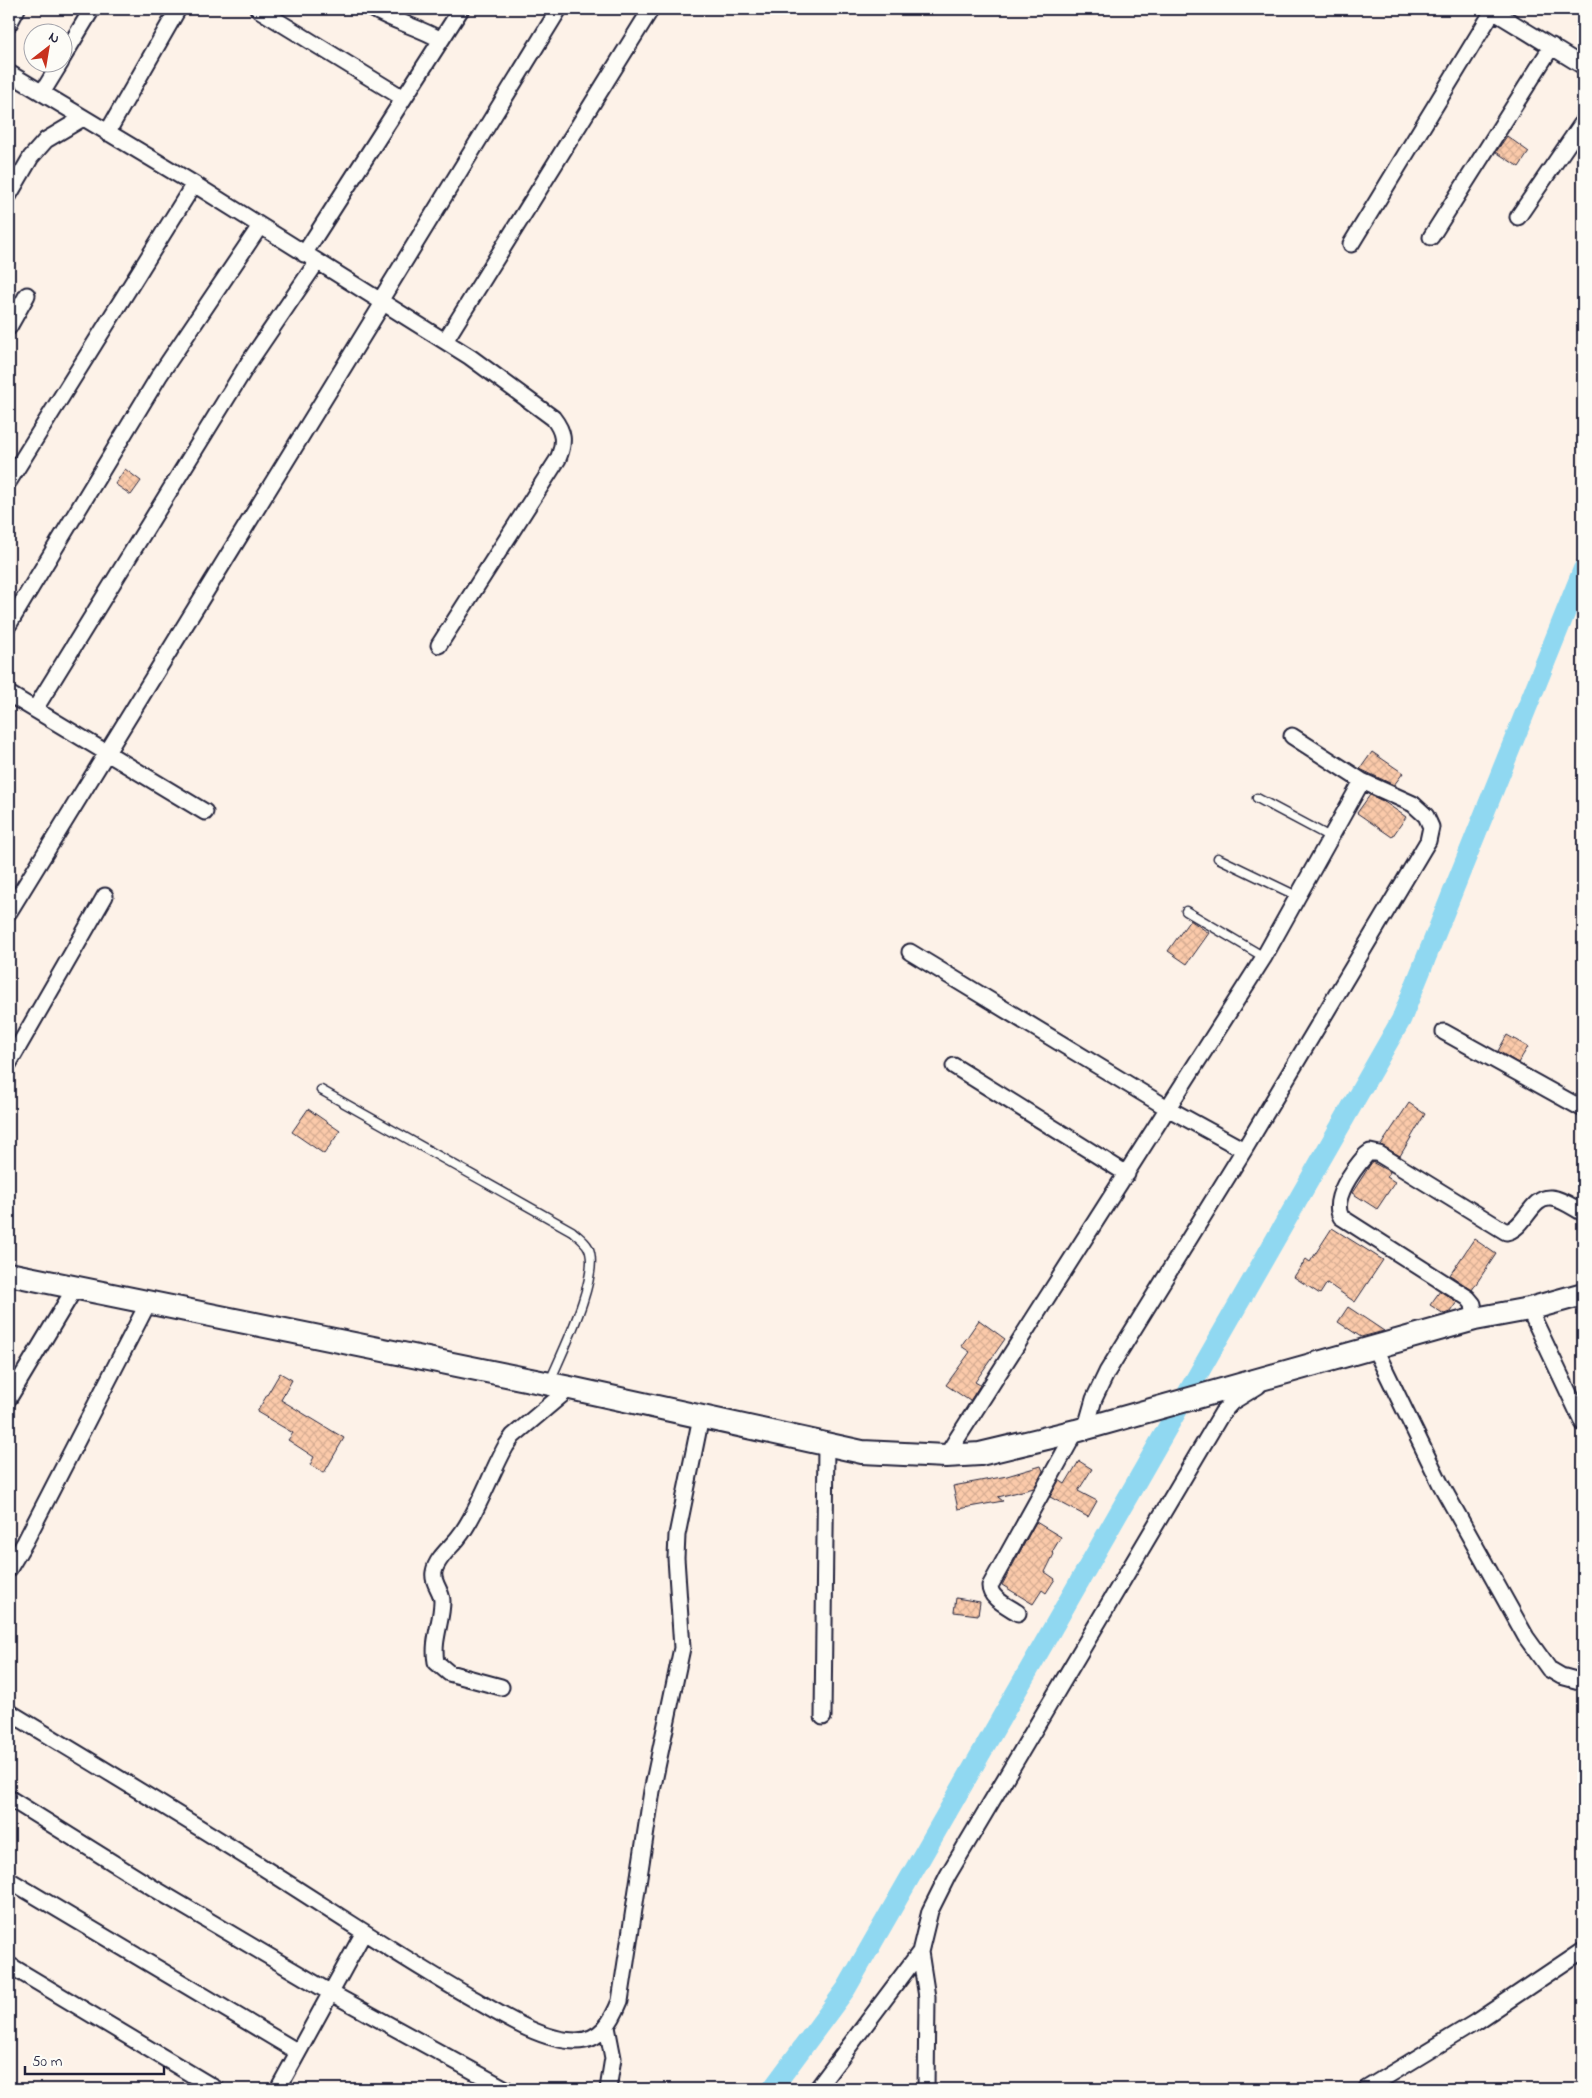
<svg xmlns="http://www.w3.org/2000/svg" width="1592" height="2098" viewBox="0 0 1592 2098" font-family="'Indie Flower',sans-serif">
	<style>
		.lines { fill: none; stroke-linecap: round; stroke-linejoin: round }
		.canal { stroke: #90d8f1; stroke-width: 20 }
		.building { fill: url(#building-cross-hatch); stroke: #22223b }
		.lane-casing { stroke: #22223b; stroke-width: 11 }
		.street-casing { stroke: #22223b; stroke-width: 19 }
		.secondary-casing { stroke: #22223b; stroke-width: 26 }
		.lane { stroke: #fdfcf7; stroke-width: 8 }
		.street { stroke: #fdfcf7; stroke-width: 15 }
		.secondary { stroke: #fdfcf7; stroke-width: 22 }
	</style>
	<defs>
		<pattern id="building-cross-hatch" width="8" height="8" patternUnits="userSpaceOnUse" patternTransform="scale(1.25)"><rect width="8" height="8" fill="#fbcaaa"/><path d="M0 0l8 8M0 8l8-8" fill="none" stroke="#d7ad93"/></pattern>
	</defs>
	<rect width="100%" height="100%" fill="#fdf2e8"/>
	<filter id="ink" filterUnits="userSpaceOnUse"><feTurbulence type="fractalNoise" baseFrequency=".02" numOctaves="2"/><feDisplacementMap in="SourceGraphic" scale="10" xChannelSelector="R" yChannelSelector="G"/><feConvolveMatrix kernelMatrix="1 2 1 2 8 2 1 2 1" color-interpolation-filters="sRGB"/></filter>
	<g filter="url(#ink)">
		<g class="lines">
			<path class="canal" d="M772 2089 846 1989 1401 1020 1583 569"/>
		</g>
		<path class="building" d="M1507 136 1529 152 1519 167 1496 152Z
			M125 469 141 481 131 495 115 484Z
			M1372 752 1403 773 1394 785 1360 769Z
			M1370 795 1383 801 1406 817 1392 837 1357 813Z
			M1190 920 1209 933 1187 964 1168 951Z
			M1507 1035 1528 1047 1518 1063 1498 1051Z
			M1409 1103 1425 1114 1400 1156 1381 1145Z
			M308 1109 340 1131 324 1154 292 1132Z
			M1372 1162 1390 1172 1387 1177 1395 1182 1377 1209 1352 1193Z
			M1332 1228 1383 1260 1355 1302 1327 1283 1320 1294 1294 1277 1306 1259 1310 1262Z
			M1474 1239 1496 1254 1472 1290 1450 1275Z
			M1440 1291 1457 1302 1450 1312 1444 1314 1430 1305Z
			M1348 1307 1384 1331 1361 1337 1338 1322Z
			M979 1320 1005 1339 975 1382 980 1385 970 1401 946 1385 970 1352 961 1346Z
			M280 1373 292 1380 281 1400 344 1438 324 1473 310 1465 314 1457 288 1440 293 1433 257 1412Z
			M1079 1461 1092 1469 1078 1491 1097 1501 1088 1517 1050 1497 1059 1480 1065 1484Z
			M1041 1466 1043 1471 1034 1488 998 1497 1003 1501 958 1509 953 1486 1007 1476Z
			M1036 1522 1061 1537 1052 1552 1054 1554 1045 1572 1055 1579 1046 1593 1042 1590 1033 1604 1002 1585Z
			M956 1598 980 1602 978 1615 954 1612Z"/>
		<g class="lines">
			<defs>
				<path id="lane" d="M1257 798 1332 838
					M1218 858 1297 896
					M1186 911 1264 957
					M321 1090 572 1231C576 1235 585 1241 588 1247 602 1273 562 1353 550 1381"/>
				<path id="street" d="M258 9 403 98
					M373 9C395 22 419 27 441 40
					M9 24 17 9
					M62 59 92 9
					M9 73 194 184 470 357 553 418C564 432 565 442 558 459L439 645
					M42 93 61 62
					M107 133 178 9
					M9 195 31 157 46 140 83 118
					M1518 217 1583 122
					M1431 237 1552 46
					M1351 244 1493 11 1583 66
					M304 254 461 9
					M380 301 559 9
					M9 327 27 295
					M445 341 651 9
					M9 481 194 184
					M9 624 159 376 260 226
					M9 694 205 812
					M35 709 249 362 317 262
					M9 912 383 303
					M910 952 1169 1109 1244 1150
					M1444 1032 1583 1109
					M9 1063 105 896
					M954 1066 1127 1174
					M1529 1309 1583 1423
					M1475 1319 1473 1304 1468 1298 1341 1217C1331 1199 1353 1170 1366 1155L1370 1152 1379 1154 1506 1232C1525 1229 1531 1196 1551 1198 1562 1199 1574 1208 1583 1213
					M1374 1347 1440 1483 1526 1637 1549 1669 1561 1676 1583 1682
					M9 1398 75 1288
					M1086 1427 1094 1399 1107 1372 1244 1150 1428 841 1431 827 1426 816 1413 804 1362 781 1292 736
					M946 1456 1264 957 1362 781
					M9 1569 25 1542 148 1303
					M1018 1613C1008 1606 990 1599 990 1586L1076 1431
					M501 1687 449 1673 436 1662C432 1640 442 1622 442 1601 442 1591 432 1583 434 1572 436 1559 450 1548 458 1538 476 1516 491 1473 506 1446L513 1436 570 1388
					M9 1712C95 1764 182 1816 267 1870 335 1913 402 1958 472 1998 500 2014 542 2041 576 2041 601 2041 612 2021 620 2001L652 1791 682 1648 676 1558 677 1535 701 1417
					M823 1717 826 1444
					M9 1798 155 1889 331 1993 506 2089
					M9 1880 298 2052
					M920 1952 927 1997 926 2089
					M9 1965 216 2089
					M607 2027 613 2058 608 2089
					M278 2089 364 1932
					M817 2089 920 1952 930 1911 948 1875 1222 1413 1232 1402 1258 1386
					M1366 2089 1476 2022 1583 1950"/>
				<path id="secondary" d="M9 1274 570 1388 862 1452 946 1456 980 1454 1076 1431 1475 1319 1529 1309 1583 1294"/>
			</defs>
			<use href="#lane" class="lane-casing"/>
			<use href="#street" class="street-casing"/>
			<use href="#secondary" class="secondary-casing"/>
			<use href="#lane" class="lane"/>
			<use href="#street" class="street"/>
			<use href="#secondary" class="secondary"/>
		</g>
	</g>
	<rect width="1592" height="2098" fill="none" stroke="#fdfcf7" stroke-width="30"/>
	<rect x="15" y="15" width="1562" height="2068" fill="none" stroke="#22223b" stroke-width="2" filter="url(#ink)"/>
	<g transform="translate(48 48) rotate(31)"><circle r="24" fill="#fdfcf7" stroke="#a5a5ac"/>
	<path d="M0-4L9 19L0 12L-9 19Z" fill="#c8321e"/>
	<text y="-8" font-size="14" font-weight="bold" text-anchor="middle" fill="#22223b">N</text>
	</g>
	<path d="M25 2066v8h139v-8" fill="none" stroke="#22223b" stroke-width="2.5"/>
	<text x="32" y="2066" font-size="15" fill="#22223b" stroke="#fdfcf7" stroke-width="4" paint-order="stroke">50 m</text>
</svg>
